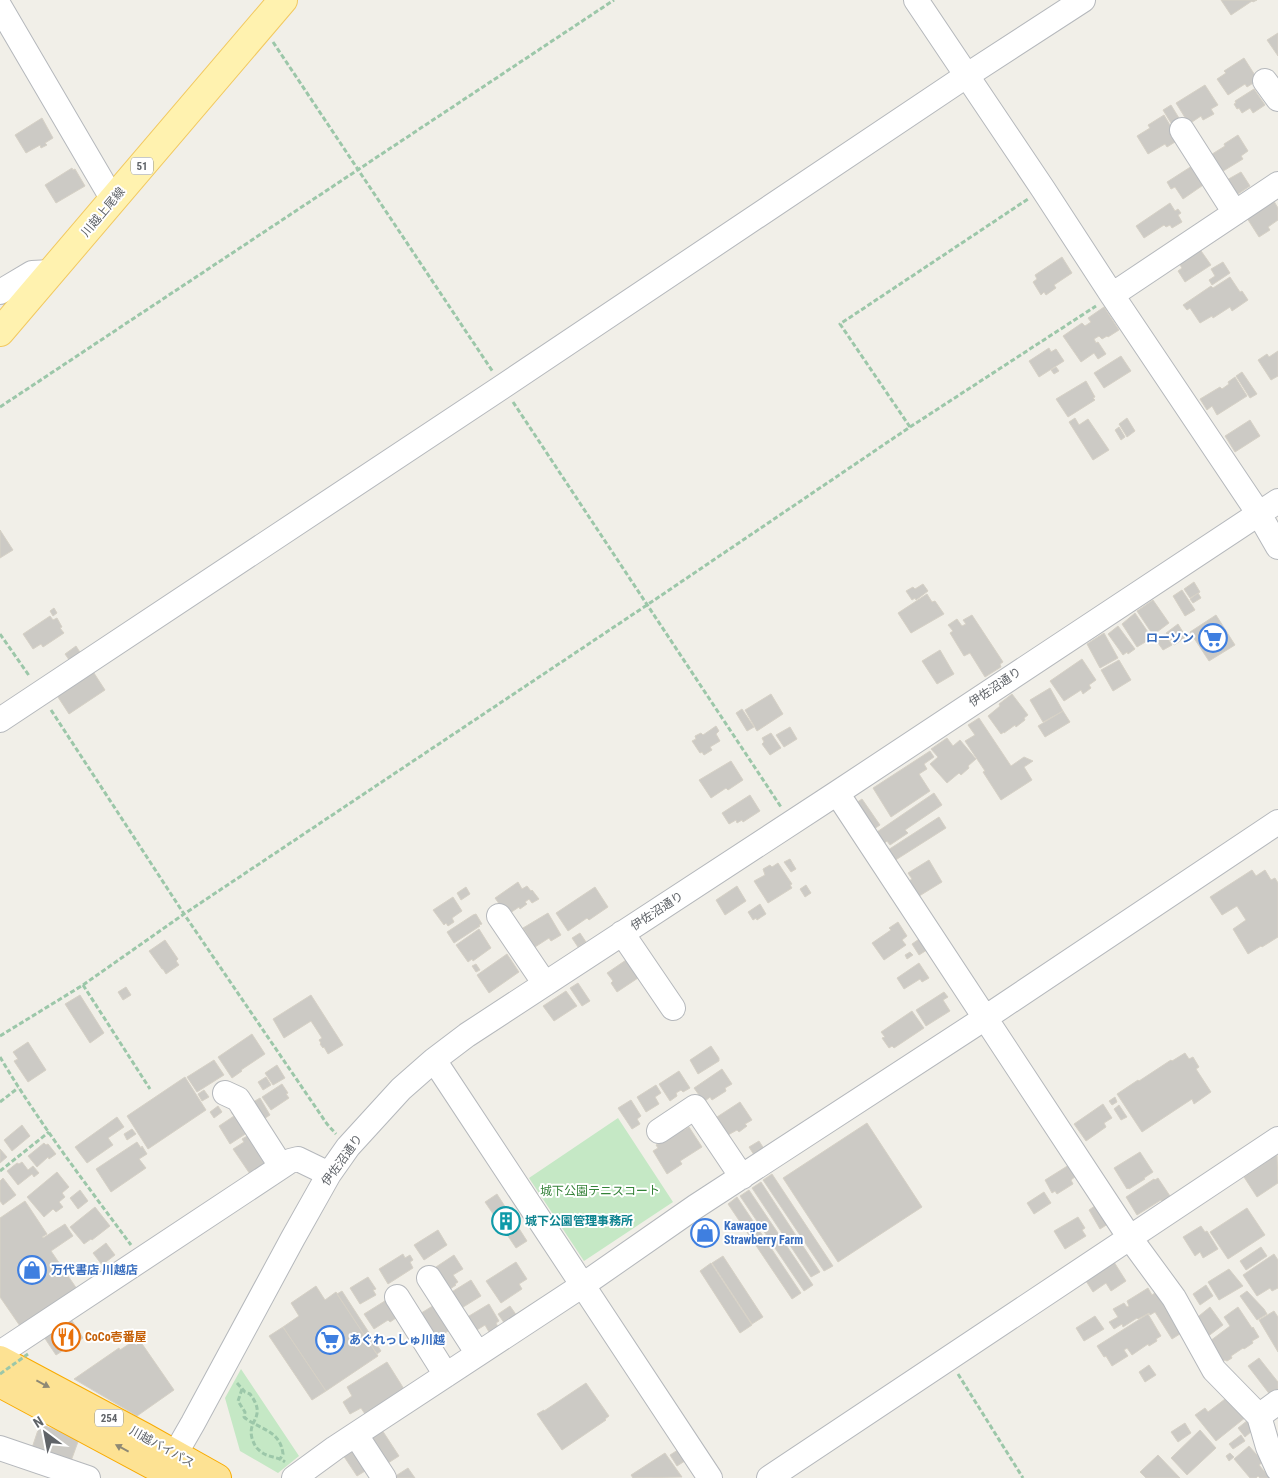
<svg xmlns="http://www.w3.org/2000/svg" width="1278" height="1478" viewBox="0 0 1278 1478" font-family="'Roboto Condensed','Noto Sans JP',sans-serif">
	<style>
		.green { fill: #c5e8c5 }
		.building { fill: #cccac5; stroke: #d6d1c6 }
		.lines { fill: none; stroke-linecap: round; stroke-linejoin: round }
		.minor-casing { stroke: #b5b8bc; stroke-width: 26 }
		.major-casing { stroke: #f2c960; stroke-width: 30 }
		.highway-casing { stroke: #f9ab00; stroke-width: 30 }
		.path { stroke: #9cc7a9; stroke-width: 3; stroke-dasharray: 5 2.5; stroke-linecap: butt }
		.minor { stroke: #fff; stroke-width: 24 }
		.major { stroke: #fff2af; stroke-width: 28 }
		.highway { stroke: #fde293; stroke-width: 28 }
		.path-bridge { stroke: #9cc7a9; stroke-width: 3; stroke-dasharray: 5 2.5; stroke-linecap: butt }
		.oneway { fill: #8e8975 }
		.labels { text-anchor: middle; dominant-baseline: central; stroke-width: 4; stroke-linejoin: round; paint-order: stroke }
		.shield { fill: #fff; stroke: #8f9295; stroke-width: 1 }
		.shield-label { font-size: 11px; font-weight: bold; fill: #5f6368 }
		.street-label { font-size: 12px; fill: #5f6368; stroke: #fff }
		.shop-label { font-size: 12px; font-weight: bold; fill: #366cbe; stroke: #fff; text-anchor: start }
		.park-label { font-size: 12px; fill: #348238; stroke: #fff }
		.culture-label { font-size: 12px; font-weight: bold; fill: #0d838f; stroke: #fff; text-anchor: start }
		.food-label { font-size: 12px; font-weight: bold; fill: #c56008; stroke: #fff; text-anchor: start }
	</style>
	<rect width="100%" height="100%" fill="#f1efe8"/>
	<path class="green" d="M618 1118 673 1202 584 1261 529 1178Z
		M241 1369 299 1456 278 1473 240 1451 225 1398Z"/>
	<path class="building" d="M1221 0H1257L1253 2 1252 1 1231 15Z
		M1278 33V56L1267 40Z
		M1244 58 1258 80 1247 87 1245 84 1228 95 1217 79 1226 73 1224 71Z
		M1205 85 1218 105 1211 109 1214 114 1203 120 1201 116 1189 124 1176 103Z
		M1254 89 1265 105 1253 113 1250 108 1242 113 1239 108 1237 109 1234 104 1236 103 1235 101Z
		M1171 105 1182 123 1174 128 1163 110Z
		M1164 115 1177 137 1173 139 1175 142 1167 147 1165 144 1148 154 1137 136 1150 128 1148 125Z
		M42 118 53 138 45 143 47 145 41 148 40 145 26 153 15 135Z
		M1238 135 1248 151 1241 156 1243 159 1220 173 1209 156 1225 146 1224 144Z
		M1192 166 1209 181 1183 199 1175 187 1171 189 1167 182Z
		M72 168 73 170 75 169 85 186 56 203 45 185Z
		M1241 172 1250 186 1235 196 1225 181Z
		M1272 198 1278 208V220L1268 227 1270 230 1259 237 1245 215Z
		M1170 203 1175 211 1178 209 1181 213 1178 215 1182 222 1172 228 1170 225 1166 227 1164 225 1144 238 1136 226Z
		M1199 248 1211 265 1185 282 1178 271 1182 268 1178 262Z
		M1062 257 1072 273 1054 285 1056 288 1046 295 1044 292 1041 295 1033 282 1037 279 1035 275Z
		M1223 262 1230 273 1212 285 1209 280 1215 276 1211 269Z
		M1230 277 1240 292 1242 291 1248 300 1232 311 1230 307 1213 318 1212 316 1200 323 1190 308 1187 310 1183 305 1211 286 1213 288Z
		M1104 307 1119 330 1108 337 1107 336 1102 339 1099 336 1094 339 1096 343 1098 342 1106 354 1098 359 1094 353 1081 362 1063 336 1082 323 1085 326 1091 322 1088 318Z
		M1049 348 1051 352 1056 349 1064 361 1039 377 1029 361Z
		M1278 351V376L1271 380 1258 360 1267 354 1269 357Z
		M1121 356 1131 371 1104 388 1094 373Z
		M1056 367 1059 371 1054 374 1051 370Z
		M1242 372 1257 394 1250 398 1236 376Z
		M1235 377 1247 396 1217 415 1212 406 1207 410 1200 399 1220 387 1222 389 1229 384 1228 382Z
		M1086 381 1095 397 1093 398 1095 400 1068 417 1056 399Z
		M1075 418 1079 425 1088 419 1109 450 1093 460 1069 422Z
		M1127 418 1135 431 1127 437 1119 424Z
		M1250 420 1260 436 1235 452 1225 436Z
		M1119 427 1125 437 1121 440 1115 430Z
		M0 530 13 550 0 558Z
		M1194 582 1200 592 1190 598 1184 589Z
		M923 584 928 591 916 600 915 598 912 600 906 591 913 587 915 589Z
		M1182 590 1195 610 1185 616 1173 596Z
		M1198 593 1201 598 1193 603 1190 599Z
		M927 594 932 602 935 601 944 614 911 633 898 613Z
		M1153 600 1169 623 1153 635 1137 611Z
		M54 608 57 613 53 616 50 611Z
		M1135 613 1152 638 1137 647 1122 624Z
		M972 615 1003 662 1000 664 1001 667 985 677 970 653 964 656 950 633 953 631 948 625 957 619 962 626 966 624 963 620Z
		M1216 615 1235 645 1209 661 1190 632Z
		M50 616 53 620 57 618 62 627 60 628 64 633 43 647 41 644 33 649 23 634Z
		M1178 624 1186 637 1174 645 1166 633Z
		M1118 626 1135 649 1128 654 1127 652 1123 655 1108 634Z
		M1104 633 1118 658 1100 668 1087 644Z
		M1165 634 1172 645 1163 650 1156 640Z
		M76 646 83 657 72 664 65 654Z
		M940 650 954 674 937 684 922 661Z
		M1082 659 1096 680 1089 685 1091 688 1083 694 1081 690 1064 701 1050 681Z
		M1119 660 1131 680 1113 691 1101 670Z
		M92 670 105 690 69 714 56 694Z
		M1050 688 1063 711 1043 722 1030 700Z
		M771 694 783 714 757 731 745 710Z
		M1012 694 1028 715 1024 718 1025 720 1016 727 1015 725 1004 733V732L1001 734 988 716 1000 706 999 704Z
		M742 709 754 727 747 731 736 713Z
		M1063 711 1070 722 1045 737 1038 726Z
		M979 718 1011 766 1024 757 1033 761 1024 767 1032 780 1001 800 983 772 985 771 965 741 975 735 968 725Z
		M716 726 719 731 716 734 720 741 710 747 712 750 704 755 702 752 700 753 692 741 696 739 695 736 701 733 703 735Z
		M790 727 797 739 784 747 776 735Z
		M771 733 781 748 770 755 762 744 764 742 762 738Z
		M947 738 953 746 960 740 976 759 968 766 969 768 961 775 959 773 947 783 930 764 938 757 931 749Z
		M930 751 934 757 924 764 927 769 919 774 930 791 891 817 873 788Z
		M731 761 743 780 728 790 726 788 711 798 699 780Z
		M934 793 942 805 905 830 908 833 890 845 887 841 882 845 874 834Z
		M750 795 760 811 743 822 742 820 737 823 736 820 729 824 722 813Z
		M862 799 880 825 871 831 856 803Z
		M939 817 946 828 894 861 888 850Z
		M790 859 796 869 791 872 784 862Z
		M929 860 942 882 916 898 907 882 912 879 908 873Z
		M778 863 792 884 790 885 792 888 768 903 754 881 765 875 763 869 770 865 772 867Z
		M1252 870 1256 876 1265 870 1271 880 1275 878 1278 883V937L1262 947 1261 946 1248 954 1233 929 1246 920 1237 906 1222 915 1210 897Z
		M518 882 522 889 527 886 531 891 532 890 539 899 532 903 529 899 525 902 527 904 520 909 519 907 507 915 495 898Z
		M806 885 811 893 805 897 800 889Z
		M737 886 746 901 725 915 716 900Z
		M466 887 470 894 461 900 457 893Z
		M595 887 608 907 589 920 587 918 568 931 556 913Z
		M453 897 462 911 452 918 454 922 448 926 446 923 444 925 433 910Z
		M760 904 766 914 757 920 756 918 753 920 748 912Z
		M548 913 561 935 551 941 549 938 535 947 523 928Z
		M476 914 482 924 479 925 480 926 454 943 447 932 473 915Z
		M898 922 907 936 902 940 906 945 884 960 872 943 891 930 889 928Z
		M479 929 491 948 473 961 472 959 468 962 456 945Z
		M580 933 586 942 578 947 572 938Z
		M922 937 930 948 919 955 912 944Z
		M165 940 178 959 176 961 179 965 166 974 163 969H162L149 951Z
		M910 952 913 955 907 959 905 955Z
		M507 954 519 972 489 993 477 975Z
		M629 958 641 976 617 992 611 983 613 981 607 973Z
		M919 963 929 978 922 982 920 979 904 989 897 978Z
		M476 964 480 970 476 972 472 966Z
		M578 983 590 1001 582 1006 570 988Z
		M126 987 131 995 123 1000 118 992Z
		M566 991 577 1006 554 1021 543 1006Z
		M944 992 948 997 943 1000 950 1011 926 1026 916 1010Z
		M80 995 104 1033 90 1043 65 1004Z
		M311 995 343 1045 328 1054 324 1047 323 1048 320 1044 321 1043 319 1040 322 1038 311 1021 284 1038 273 1019Z
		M912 1011 924 1028 894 1048 892 1046 889 1048 882 1038 885 1037 881 1032Z
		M252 1034 265 1054 241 1070 242 1071 232 1078 218 1057Z
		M28 1042 46 1070 28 1082 14 1061 18 1059 13 1052Z
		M711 1046 719 1058V1061L698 1074 690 1060Z
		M1185 1053 1189 1059 1193 1057 1199 1067 1196 1069 1211 1092 1194 1104 1192 1099 1142 1132 1117 1094 1138 1080 1139 1081 1171 1060 1172 1061Z
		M214 1060 224 1075 197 1092 187 1077Z
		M277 1065 285 1078 273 1085 265 1073Z
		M722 1069 732 1084 725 1088 726 1091 712 1100 710 1097 704 1102 694 1088Z
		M679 1071 690 1088 683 1092 681 1090 676 1093 677 1096 670 1101 659 1084Z
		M185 1077 206 1110 148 1149 127 1116Z
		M266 1077 271 1085 263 1090 258 1082Z
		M282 1084 288 1093 286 1094 289 1098 271 1110 262 1097Z
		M656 1085 661 1093 655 1097 659 1104 646 1112 637 1097Z
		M204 1090 209 1097 202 1101 198 1094Z
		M1115 1097 1117 1102 1112 1105 1109 1101Z
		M260 1098 270 1115 259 1122 248 1105Z
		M631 1100 641 1116 637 1119 640 1124 632 1129 618 1108Z
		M740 1102 752 1120 745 1124 747 1126 739 1132 737 1130 728 1135 717 1117Z
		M1103 1104 1112 1118 1104 1123 1106 1127 1086 1141 1074 1124Z
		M1119 1105 1127 1117 1121 1120 1114 1109Z
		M218 1106 222 1112 214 1118 210 1112Z
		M236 1108 250 1131 230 1144 219 1126 234 1116 231 1112Z
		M117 1117 124 1127 108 1138 113 1145 87 1163 75 1147Z
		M867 1123 922 1207 838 1262 783 1178Z
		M22 1125 30 1136 12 1151 4 1140Z
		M689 1127 702 1147 680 1161 682 1164 667 1174 653 1151 658 1148 656 1145 683 1128 684 1130Z
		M132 1129 136 1134 127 1140 124 1134Z
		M249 1135 269 1162 250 1174 233 1149 244 1142 242 1139Z
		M759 1141 766 1152 756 1158 749 1147Z
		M137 1142 141 1148 142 1146 147 1154 139 1159 146 1168 111 1192 96 1169Z
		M44 1143 46 1145 48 1144 56 1154 49 1159 48 1157 37 1167 28 1156Z
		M0 1149 7 1157 0 1163Z
		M1140 1152 1153 1172 1144 1178 1145 1179 1129 1189 1128 1188 1127 1189 1114 1168Z
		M1277 1154 1278 1183 1257 1197 1244 1177Z
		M22 1162 28 1170 33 1166 39 1173 34 1177 32 1174 18 1185 7 1171 17 1163 19 1164Z
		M1069 1165 1076 1176 1071 1180 1073 1184 1057 1194 1055 1191 1052 1193 1045 1180Z
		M57 1172 69 1187 62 1193 65 1197 59 1202 63 1207 56 1212 53 1209 44 1217 27 1197Z
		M772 1174 833 1266 824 1271 763 1180Z
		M3 1178 16 1195 3 1205 0 1201V1181Z
		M1158 1178 1172 1199 1165 1203 1161 1200 1137 1215 1126 1197 1154 1179 1155 1180Z
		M761 1182 820 1272 811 1277 752 1188Z
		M80 1190 88 1201 78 1209 70 1198Z
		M749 1190 813 1285 804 1291 740 1196Z
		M1044 1192 1051 1203 1034 1214 1027 1203Z
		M497 1194 527 1241 516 1248 485 1202Z
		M737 1197 801 1293 792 1299 728 1204Z
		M25 1201 47 1234 42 1237 43 1238 65 1224 73 1236 51 1251 77 1289 20 1326 0 1297V1218Z
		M1099 1203 1111 1222 1100 1229 1089 1210Z
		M95 1207 110 1226 92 1240 91 1239 84 1244 70 1227Z
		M1247 1208 1265 1235 1228 1259 1210 1232Z
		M1078 1217 1085 1228 1082 1230 1086 1236 1065 1249 1054 1231Z
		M1201 1226 1205 1232 1207 1231 1218 1249 1203 1258 1200 1252 1195 1256 1183 1237Z
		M438 1230 447 1245 424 1260 414 1245Z
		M106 1243 115 1255 102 1265 93 1253Z
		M1261 1247 1267 1256 1246 1270 1240 1261Z
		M403 1254 405 1258 410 1255 413 1260 410 1262 413 1268 388 1284 379 1269Z
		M1274 1254 1278 1260V1288L1272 1291 1270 1288 1257 1296 1243 1275Z
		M454 1255 463 1269 453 1275 458 1282 455 1284 456 1285 447 1291 433 1269Z
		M723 1256 763 1317 752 1324 712 1263Z
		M516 1262 527 1279 519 1284 522 1289 501 1303 486 1281Z
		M1114 1262 1126 1281 1111 1291 1106 1283 1093 1292 1086 1281Z
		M711 1263 752 1325 740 1333 700 1271Z
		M1229 1269 1243 1286 1219 1300 1208 1282Z
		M368 1277 376 1289 373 1290 376 1295 360 1304 350 1288Z
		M471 1280 481 1296 460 1309 450 1293Z
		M1206 1285 1213 1296 1200 1305 1193 1294Z
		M316 1286 325 1300 336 1292 378 1356 326 1391 283 1327 299 1316 291 1303Z
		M1148 1288 1152 1295 1159 1290 1186 1330 1172 1339 1155 1312 1150 1315 1149 1313 1138 1319 1137 1318 1123 1327 1122 1324 1114 1329 1109 1322 1118 1317 1113 1309 1124 1303 1127 1307 1129 1306 1127 1301Z
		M342 1291 381 1351 377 1354 337 1294Z
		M1247 1291 1264 1309 1267 1314 1257 1320 1240 1296Z
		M388 1299 399 1316 390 1322 388 1320 374 1329 364 1314Z
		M436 1304 452 1329 441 1335 440 1333 432 1338 418 1315Z
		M489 1304 499 1321 496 1323 498 1327 489 1332 485 1325 472 1333 464 1319Z
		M510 1306 517 1316 505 1324 498 1314Z
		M1210 1307 1223 1325 1207 1337 1194 1320Z
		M1238 1307 1252 1328 1253 1327 1259 1337 1252 1341 1253 1343 1244 1349 1243 1348 1231 1356 1232 1358 1227 1361 1225 1360 1217 1364 1206 1344 1230 1326 1224 1317Z
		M1274 1311 1278 1317V1352L1259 1320Z
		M1148 1314 1161 1336 1156 1339 1157 1341 1149 1346 1148 1344 1132 1355 1127 1348 1124 1350 1128 1356 1112 1366 1106 1356 1104 1357 1097 1346Z
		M1095 1316 1104 1329 1084 1341 1076 1328Z
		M71 1319 83 1338 56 1355 44 1337Z
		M283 1327 326 1391 312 1400 269 1336Z
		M138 1338 174 1390 137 1416 74 1379 119 1348 120 1350Z
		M1259 1358 1278 1382V1390L1271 1396 1248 1366Z
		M387 1362 404 1389 365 1414 361 1408 350 1414 343 1402 352 1396 347 1387Z
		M1149 1365 1156 1375 1145 1382 1139 1372Z
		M586 1383 609 1416 605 1419 606 1420 562 1450 537 1414 544 1410V1411Z
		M1229 1396 1246 1417 1216 1441 1195 1415 1205 1408 1208 1412Z
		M1248 1420 1252 1431 1245 1437 1238 1428Z
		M1185 1423 1191 1433 1178 1442 1171 1432Z
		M40 1424 79 1439 71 1461 32 1448Z
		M382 1430 399 1456 385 1465 368 1439Z
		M1200 1430 1216 1448 1187 1475 1171 1458Z
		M1241 1435 1245 1441 1233 1449 1229 1444Z
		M1249 1446 1263 1462 1259 1465 1270 1478H1260L1258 1476 1256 1478H1250L1234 1459Z
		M354 1448 370 1468 357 1476 343 1455Z
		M681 1448 688 1459 677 1466 670 1455Z
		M665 1453 682 1477 633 1478 631 1475Z
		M1230 1453 1234 1457 1229 1461 1226 1456Z
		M1158 1455 1180 1478H1146L1140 1472Z
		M408 1468 415 1478H395L394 1477Z"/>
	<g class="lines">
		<defs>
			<path id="minor" d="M916 0 1043 189 1112 295 1259 514 1278 547
				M0 7 113 200
				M1265 81 1278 99
				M1182 130 1235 213
				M0 292 32 273 51 272
				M1112 295 1278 184
				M0 720 502 387 966 76 1083 0
				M837 793 1130 1238 1174 1298 1214 1370 1259 1416 1268 1447 1278 1469
				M499 916 545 984
				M622 933 673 1008
				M434 1060 710 1478
				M225 1093 238 1099 281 1166
				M659 1131 695 1107 742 1177
				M429 1278 478 1354
				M397 1297 446 1375
				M0 1353 290 1161 298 1159 329 1174
				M1259 1416 1278 1402
				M356 1435 384 1478
				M0 1448 88 1478
				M166 1470 193 1423 293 1238 329 1174 348 1147 401 1089 434 1060 467 1035 837 793 1278 501
				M294 1478 335 1448 583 1285 695 1207 985 1018 1278 822
				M769 1478 1278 1139"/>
			<path id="major" d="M0 332 283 0"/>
			<path id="highway" d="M0 1360 144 1437 217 1478
				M0 1383 177 1478"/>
		</defs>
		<use href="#minor" class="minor-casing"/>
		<use href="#major" class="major-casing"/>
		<use href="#highway" class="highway-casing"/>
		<path class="path" d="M273 42 493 372
			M513 402 781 807
			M0 407 614 0
			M910 427 840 324 1028 199
			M0 634 30 677
			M51 710 184 914 327 1124 336 1134
			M83 985 150 1089
			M0 1036 83 985 184 914 647 605 910 427 1096 306
			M0 1057C39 1123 86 1184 131 1245
			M0 1102 18 1088
			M0 1171 49 1132
			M958 1374 1023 1478
			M237 1383 245 1392 250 1394C253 1398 256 1403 257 1408 259 1420 248 1424 252 1438 254 1444 255 1447 260 1451 268 1458 277 1456 285 1462
			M242 1389 238 1401 245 1412 244 1417C259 1430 280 1429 283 1454L280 1459"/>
		<use href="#minor" class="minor"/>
		<use href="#major" class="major"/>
		<use href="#highway" class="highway"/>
		<path class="path-bridge" d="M0 1374 28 1354"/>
	</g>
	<defs><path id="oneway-solid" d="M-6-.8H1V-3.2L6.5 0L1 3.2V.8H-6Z" transform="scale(1.25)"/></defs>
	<g class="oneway">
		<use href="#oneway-solid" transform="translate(43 1384) rotate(28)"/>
		<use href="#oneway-solid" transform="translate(122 1448) rotate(-152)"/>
	</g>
	<defs>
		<symbol id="supermarket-ring" viewBox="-11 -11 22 22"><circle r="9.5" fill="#fff" stroke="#3f7fe0" stroke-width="1.5"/><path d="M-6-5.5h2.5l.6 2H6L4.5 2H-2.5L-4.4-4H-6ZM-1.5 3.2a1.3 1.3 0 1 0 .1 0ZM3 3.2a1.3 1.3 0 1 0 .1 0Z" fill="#3f7fe0"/></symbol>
		<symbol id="building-ring" viewBox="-11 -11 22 22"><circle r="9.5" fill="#fff" stroke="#0f9aa8" stroke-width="1.5"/><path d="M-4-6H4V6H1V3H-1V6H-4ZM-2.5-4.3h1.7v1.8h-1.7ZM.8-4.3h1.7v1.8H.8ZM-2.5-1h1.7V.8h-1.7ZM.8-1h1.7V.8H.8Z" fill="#0f9aa8"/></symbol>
		<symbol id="shop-ring" viewBox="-11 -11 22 22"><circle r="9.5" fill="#fff" stroke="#3f7fe0" stroke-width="1.5"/><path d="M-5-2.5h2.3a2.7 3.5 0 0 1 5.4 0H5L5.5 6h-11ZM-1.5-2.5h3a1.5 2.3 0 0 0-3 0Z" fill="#3f7fe0"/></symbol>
		<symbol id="restaurant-ring" viewBox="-11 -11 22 22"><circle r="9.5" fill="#fff" stroke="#e8710a" stroke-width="1.5"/><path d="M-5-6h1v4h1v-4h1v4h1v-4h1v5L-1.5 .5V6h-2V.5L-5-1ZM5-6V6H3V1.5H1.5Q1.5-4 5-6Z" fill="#e8710a"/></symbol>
	</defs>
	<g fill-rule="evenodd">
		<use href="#supermarket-ring" x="1197" y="622" width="32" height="32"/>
		<use href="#building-ring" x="490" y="1205" width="32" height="32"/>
		<use href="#shop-ring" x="689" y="1217" width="32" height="32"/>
		<use href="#shop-ring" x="16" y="1254" width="32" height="32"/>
		<use href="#restaurant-ring" x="50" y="1321" width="32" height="32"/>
		<use href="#supermarket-ring" x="314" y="1324" width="32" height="32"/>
	</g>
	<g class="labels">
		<g class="shield">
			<rect x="131" y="157.5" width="22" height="17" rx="4"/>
			<rect x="95" y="1409.5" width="28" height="17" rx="4"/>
		</g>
		<g class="shield-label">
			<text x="142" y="166">51</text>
			<text x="109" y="1418">254</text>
		</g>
		<g class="street-label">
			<text transform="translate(103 212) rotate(-50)">川越上尾線</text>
			<text transform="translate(995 687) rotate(-34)">伊佐沼通り</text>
			<text transform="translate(657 911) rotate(-33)">伊佐沼通り</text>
			<text transform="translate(342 1160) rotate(-54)">伊佐沼通り</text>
			<text transform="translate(162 1447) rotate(29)">川越バイパス</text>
		</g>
		<g class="shop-label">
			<text x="1194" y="638" text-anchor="end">ローソン</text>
			<text x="724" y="1226">Kawagoe<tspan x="724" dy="14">Strawberry Farm</tspan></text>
			<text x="51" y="1270">万代書店 川越店</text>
			<text x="349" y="1340">あぐれっしゅ川越</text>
		</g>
		<g class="park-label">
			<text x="600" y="1191">城下公園テニスコート</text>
		</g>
		<g class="culture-label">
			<text x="525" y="1221">城下公園管理事務所</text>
		</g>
		<g class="food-label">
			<text x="85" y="1337">CoCo壱番屋</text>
		</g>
	</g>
	<g transform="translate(45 1433) rotate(328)" stroke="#ffffff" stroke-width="4" paint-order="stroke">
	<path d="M0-4L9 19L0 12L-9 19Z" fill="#5f6368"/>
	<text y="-8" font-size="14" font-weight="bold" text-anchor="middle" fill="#5f6368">N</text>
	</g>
</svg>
